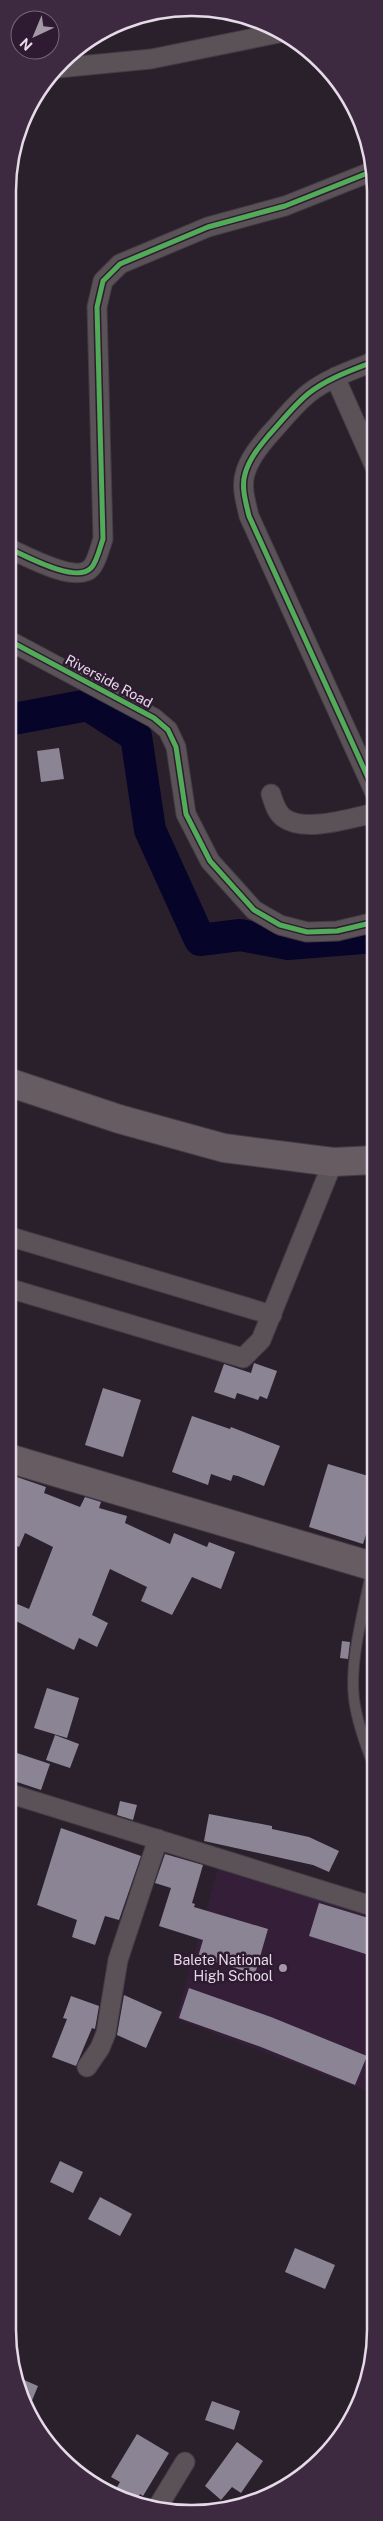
<svg xmlns="http://www.w3.org/2000/svg" width="383" height="2521" viewBox="0 0 383 2521" font-family="'Public Sans',sans-serif">
	<style>
		.built { fill: #341e38 }
		.lines { fill: none; stroke-linecap: round; stroke-linejoin: round }
		.river { stroke: #070429; stroke-width: 32 }
		.building { fill: #8b8494 }
		.lane-casing { stroke: #433b45; stroke-width: 12 }
		.street-casing { stroke: #433b45; stroke-width: 21 }
		.secondary-casing { stroke: #433b45; stroke-width: 30 }
		.lane { stroke: #5a5257; stroke-width: 10 }
		.street { stroke: #5a5257; stroke-width: 19 }
		.secondary { stroke: #665c62; stroke-width: 28 }
		.cycleway-casing { stroke: #2e1b31; stroke-width: 8 }
		.cycleway { stroke: #51ab58; stroke-width: 5 }
		.poi-dot { fill: #a498a6; stroke: #2e1b31; stroke-width: 2 }
		.labels { text-anchor: middle; dominant-baseline: central; stroke-width: 5; stroke-linejoin: round; paint-order: stroke }
		.street-label { font-size: 14px; fill: #e6d9e8; stroke: #2e1b31 }
		.poi-label { font-size: 14px; fill: #e6d9e8; stroke: #2e1b31; text-anchor: end }
		.rim { fill: none; stroke: #e6d9e8; stroke-width: 2.5 }
	</style>
	<rect width="100%" height="100%" fill="#2a202c"/>
	<path class="built" d="M218 1868 375 1918V2094L176 2019Z"/>
	<g class="lines">
		<path class="river" d="M8 720 88 705 136 736 150 830 200 940 240 935 288 944 375 937"/>
	</g>
	<path class="building" d="M59 748 64 779 41 782 37 751Z
		M254 1363 277 1371 267 1399 260 1396 258 1400 237 1393 235 1399 214 1392 224 1364 251 1373Z
		M103 1388 141 1400 123 1457 85 1445Z
		M192 1416 230 1429 231 1427 280 1446 264 1486 238 1476 233 1475 231 1481 211 1474 208 1485 172 1472Z
		M328 1464 375 1478V1506L363 1544 309 1527Z
		M17 1477 46 1487 44 1493 80 1507 85 1497 101 1502 99 1508 127 1516 125 1523 170 1544 174 1533 207 1547 209 1542 235 1552 221 1589 192 1577 172 1615 141 1601 147 1587 110 1569 92 1615 108 1623 97 1647 79 1638 74 1650 8 1617V1600L29 1609 53 1547 25 1533 19 1547 8 1542V1501Z
		M342 1641 350 1642 348 1659 340 1658Z
		M47 1688 79 1698 67 1738 34 1728Z
		M55 1735 79 1744 70 1768 46 1760Z
		M8 1750 50 1764 41 1790 8 1779Z
		M120 1801 137 1805 133 1820 117 1815Z
		M209 1814 272 1826V1829L309 1837 339 1851 329 1872 313 1865 204 1841Z
		M61 1828 141 1856 119 1920 105 1916 95 1945 72 1937 77 1920 37 1905Z
		M165 1854 203 1865 192 1903 195 1904 194 1907 268 1929 255 1974 198 1957 203 1940 159 1926 171 1888 155 1883Z
		M319 1903 375 1920V1957L309 1936Z
		M189 1988 271 2017 367 2056 355 2085 261 2047 179 2018Z
		M124 1995 162 2012 146 2048 117 2035Z
		M71 1996 99 2006 95 2029 92 2028 76 2066 52 2057 67 2019 63 2018Z
		M60 2161 83 2172 73 2193 50 2182Z
		M100 2197 132 2214 120 2236 88 2219Z
		M295 2248 335 2265 325 2289 285 2272Z
		M24 2380 38 2386 31 2403 21 2399 20 2391Z
		M212 2401 240 2411 234 2430 205 2420Z
		M137 2434 169 2453 143 2496 140 2494 135 2503 121 2499 113 2494 120 2482 111 2477Z
		M237 2442 263 2461 241 2493 232 2487 221 2500 205 2486Z"/>
	<g class="lines">
		<defs>
			<path id="lane" d="M372 1567C365 1607 349 1659 354 1699 357 1722 366 1747 375 1769"/>
			<path id="street" d="M58 68 151 59 279 33
				M375 361C353 370 328 378 309 393 294 405 282 421 269 435 259 447 249 459 245 474 241 487 246 503 249 516L375 793
				M335 377 375 467
				M8 548C26 556 76 584 91 568 97 562 100 547 103 539L97 307 103 281 120 264 208 227 285 206 373 171
				M8 640 154 718 168 730 176 747 186 814 210 861 254 910 280 925 307 932 337 931 375 922
				M271 794C274 803 276 812 284 818 305 833 351 818 375 813
				M8 1236 272 1315
				M8 1288 243 1358 261 1340 333 1162
				M8 1793 375 1907
				M87 2067 100 2048 106 2033 118 1960 158 1839
				M157 2508 185 2462"/>
			<path id="secondary" d="M8 1082 119 1119 224 1148 333 1162 375 1160
				M8 1458 375 1567"/>
		</defs>
		<use href="#lane" class="lane-casing"/>
		<use href="#street" class="street-casing"/>
		<use href="#secondary" class="secondary-casing"/>
		<use href="#lane" class="lane"/>
		<use href="#street" class="street"/>
		<use href="#secondary" class="secondary"/>
		<defs>
			<path id="cycleway" d="M375 361C353 370 328 378 309 393 294 405 282 421 269 435 259 447 249 459 245 474 241 487 246 503 249 516L375 793
				M8 548C26 556 76 584 91 568 97 562 100 547 103 539L97 307 103 281 120 264 208 227 285 206 373 171
				M8 640 154 718 168 730 176 747 186 814 210 861 254 910 280 925 307 932 337 931 375 922"/>
		</defs>
		<use href="#cycleway" class="cycleway-casing"/>
		<use href="#cycleway" class="cycleway"/>
	</g>
	<circle class="poi-dot" cx="283" cy="1968" r="5"/>
	<g class="labels">
		<g class="street-label">
			<text transform="translate(109 681) rotate(28)">Riverside Road</text>
		</g>
		<g class="poi-label">
			<text x="273" y="1960">Balete National<tspan x="273" dy="16">High School</tspan></text>
		</g>
	</g>
	<path d="M0 0H383V2521H0ZM191 16H192A175 175 0 0 1 367 191V2330A175 175 0 0 1 192 2505H191A175 175 0 0 1 16 2330V191A175 175 0 0 1 191 16Z" fill="#3d2a40" fill-rule="evenodd"/>
	<path class="rim" d="M191 16H192A175 175 0 0 1 367 191V2330A175 175 0 0 1 192 2505H191A175 175 0 0 1 16 2330V191A175 175 0 0 1 191 16Z"/>
	<g transform="translate(35 35) rotate(224)"><circle r="24" fill="#2e1b31" stroke="#78677a"/>
	<path d="M0-4L9 19L0 12L-9 19Z" fill="#a498a6"/>
	<text y="-8" font-size="14" font-weight="bold" text-anchor="middle" fill="#e6d9e8">N</text>
	</g>
</svg>
